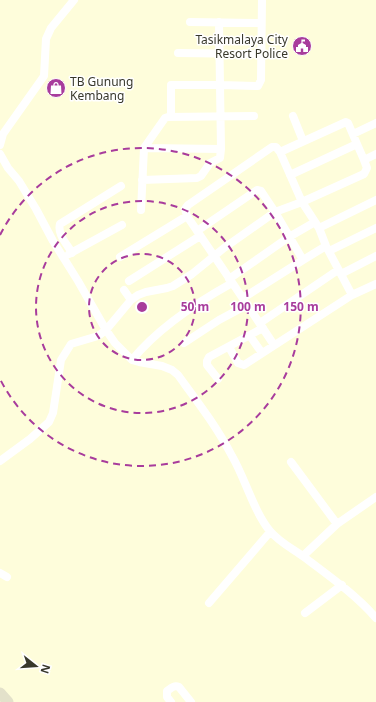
<svg xmlns="http://www.w3.org/2000/svg" width="376" height="702" viewBox="0 0 376 702" font-family="'Noto Sans',sans-serif">
	<style>
		.lines { fill: none; stroke-linecap: round; stroke-linejoin: round }
		.street { stroke: #fff; stroke-width: 8 }
		.secondary { stroke: #e3e1ca; stroke-width: 11 }
		.ring { fill: none; stroke: #a83c9c; stroke-width: 2; stroke-dasharray: 7 5 }
		.labels { text-anchor: middle; dominant-baseline: central; stroke-width: 3; stroke-linejoin: round; paint-order: stroke }
		.poi-label { font-size: 12px; fill: #38382b; stroke: #fff; text-anchor: end }
		.centre { fill: #a83c9c; stroke: #fff; stroke-width: 2 }
		.ring-label { font-size: 12px; text-anchor: middle; font-weight: bold; fill: #a83c9c; stroke: #fff; stroke-width: 3; stroke-linejoin: round; paint-order: stroke }
	</style>
	<rect width="100%" height="100%" fill="#fefddb"/>
	<g class="lines">
		<path class="street" d="M190 22 261 23
			M178 53 261 54
			M171 116V85H220L219 22
			M293 116 303 141
			M353 134 376 123
			M0 145 3 134 44 76 46 39 51 28 74 0
			M144 148 165 118 168 117 254 116
			M280 152 346 122 348 123 357 144
			M0 154 8 168 19 181 36 209 53 241 78 281 106 330 115 343 132 360 139 362 162 366 172 370 178 375C197 401 217 427 232 456 245 478 254 512 270 531 279 542 293 549 304 557 329 576 355 594 376 618
			M290 175 357 144 364 160
			M142 180 197 178 201 176 210 163 220 158 221 149
			M141 210 144 148 221 149 220 85 258 86 261 80 262 0
			M319 228 376 200
			M197 231 257 190 261 191 275 212 303 260 326 246
			M329 251 376 228
			M72 253C67 244 57 234 60 224L121 186
			M69 254 122 225
			M120 257 187 216
			M341 274 376 256
			M229 279 289 237 315 222
			M129 281 200 236
			M124 290 131 300
			M243 298 303 260
			M260 323 338 270
			M250 336 262 353
			M184 343 219 320 247 305
			M274 345C245 301 216 259 187 216L185 209 188 205 272 147H276L280 152 302 202 319 228 326 246 352 295
			M229 347 238 363 244 365 352 295 376 284
			M132 360C158 328 196 303 232 283
			M218 379 207 365V361L209 357 263 328
			M0 461 30 439 49 422 53 413 61 360 71 344 98 336 106 330 131 300 138 295 146 292 167 288 173 286 192 274 224 248 275 212 302 202 364 174 367 168 364 160 376 154
			M291 462 337 524
			M303 556 337 524 376 497
			M0 573 7 577
			M209 603 270 532
			M305 613 342 585
			M171 702 167 697V691C171 688 174 685 179 687L191 702"/>
		<path class="secondary" d="M0 693 8 702"/>
	</g>
	<g class="ring">
		<circle cx="142" cy="307" r="53"/>
		<circle cx="142" cy="307" r="106"/>
		<path d="M0 235A159 159 0 1 1 0 379"/>
	</g>
	<defs>
		<symbol id="civic-disc" viewBox="-11 -11 22 22"><circle r="9.5" fill="#a83c9c" stroke="#fff"/><path d="M-.6-6.5H3V-4.5H.6V-3L4-1V1h2V6H-6V1h2V-1L-.6-3ZM-1.2 2.5V6h2.4V2.5Z" fill="#fff"/></symbol>
		<symbol id="shop-disc" viewBox="-11 -11 22 22"><circle r="9.5" fill="#a83c9c" stroke="#fff"/><path d="M-5-2.5h2.3a2.7 3.5 0 0 1 5.4 0H5L5.5 6h-11ZM-1.5-2.5h3a1.5 2.3 0 0 0-3 0Z" fill="#fff"/></symbol>
	</defs>
	<g fill-rule="evenodd">
		<use href="#civic-disc" x="291" y="35" width="22" height="22"/>
		<use href="#shop-disc" x="45" y="77" width="22" height="22"/>
	</g>
	<g class="labels">
		<g class="poi-label">
			<text x="288" y="39">Tasikmalaya City<tspan x="288" dy="14">Resort Police</tspan></text>
			<text x="70" y="81" text-anchor="start">TB Gunung<tspan x="70" dy="14">Kembang</tspan></text>
		</g>
	</g>
	<circle cx="142" cy="307" r="6" class="centre"/>
	<g class="ring-label">
		<text x="195" y="311">50 m</text>
		<text x="248" y="311">100 m</text>
		<text x="301" y="311">150 m</text>
	</g>
	<g transform="translate(36 666) rotate(107)" stroke="#ffffff" stroke-width="3" paint-order="stroke">
	<path d="M0-3L7 15L0 10L-7 15Z" fill="#38382b"/>
	<text y="-6" font-size="11" font-weight="bold" text-anchor="middle" fill="#38382b">N</text>
	</g>
</svg>
